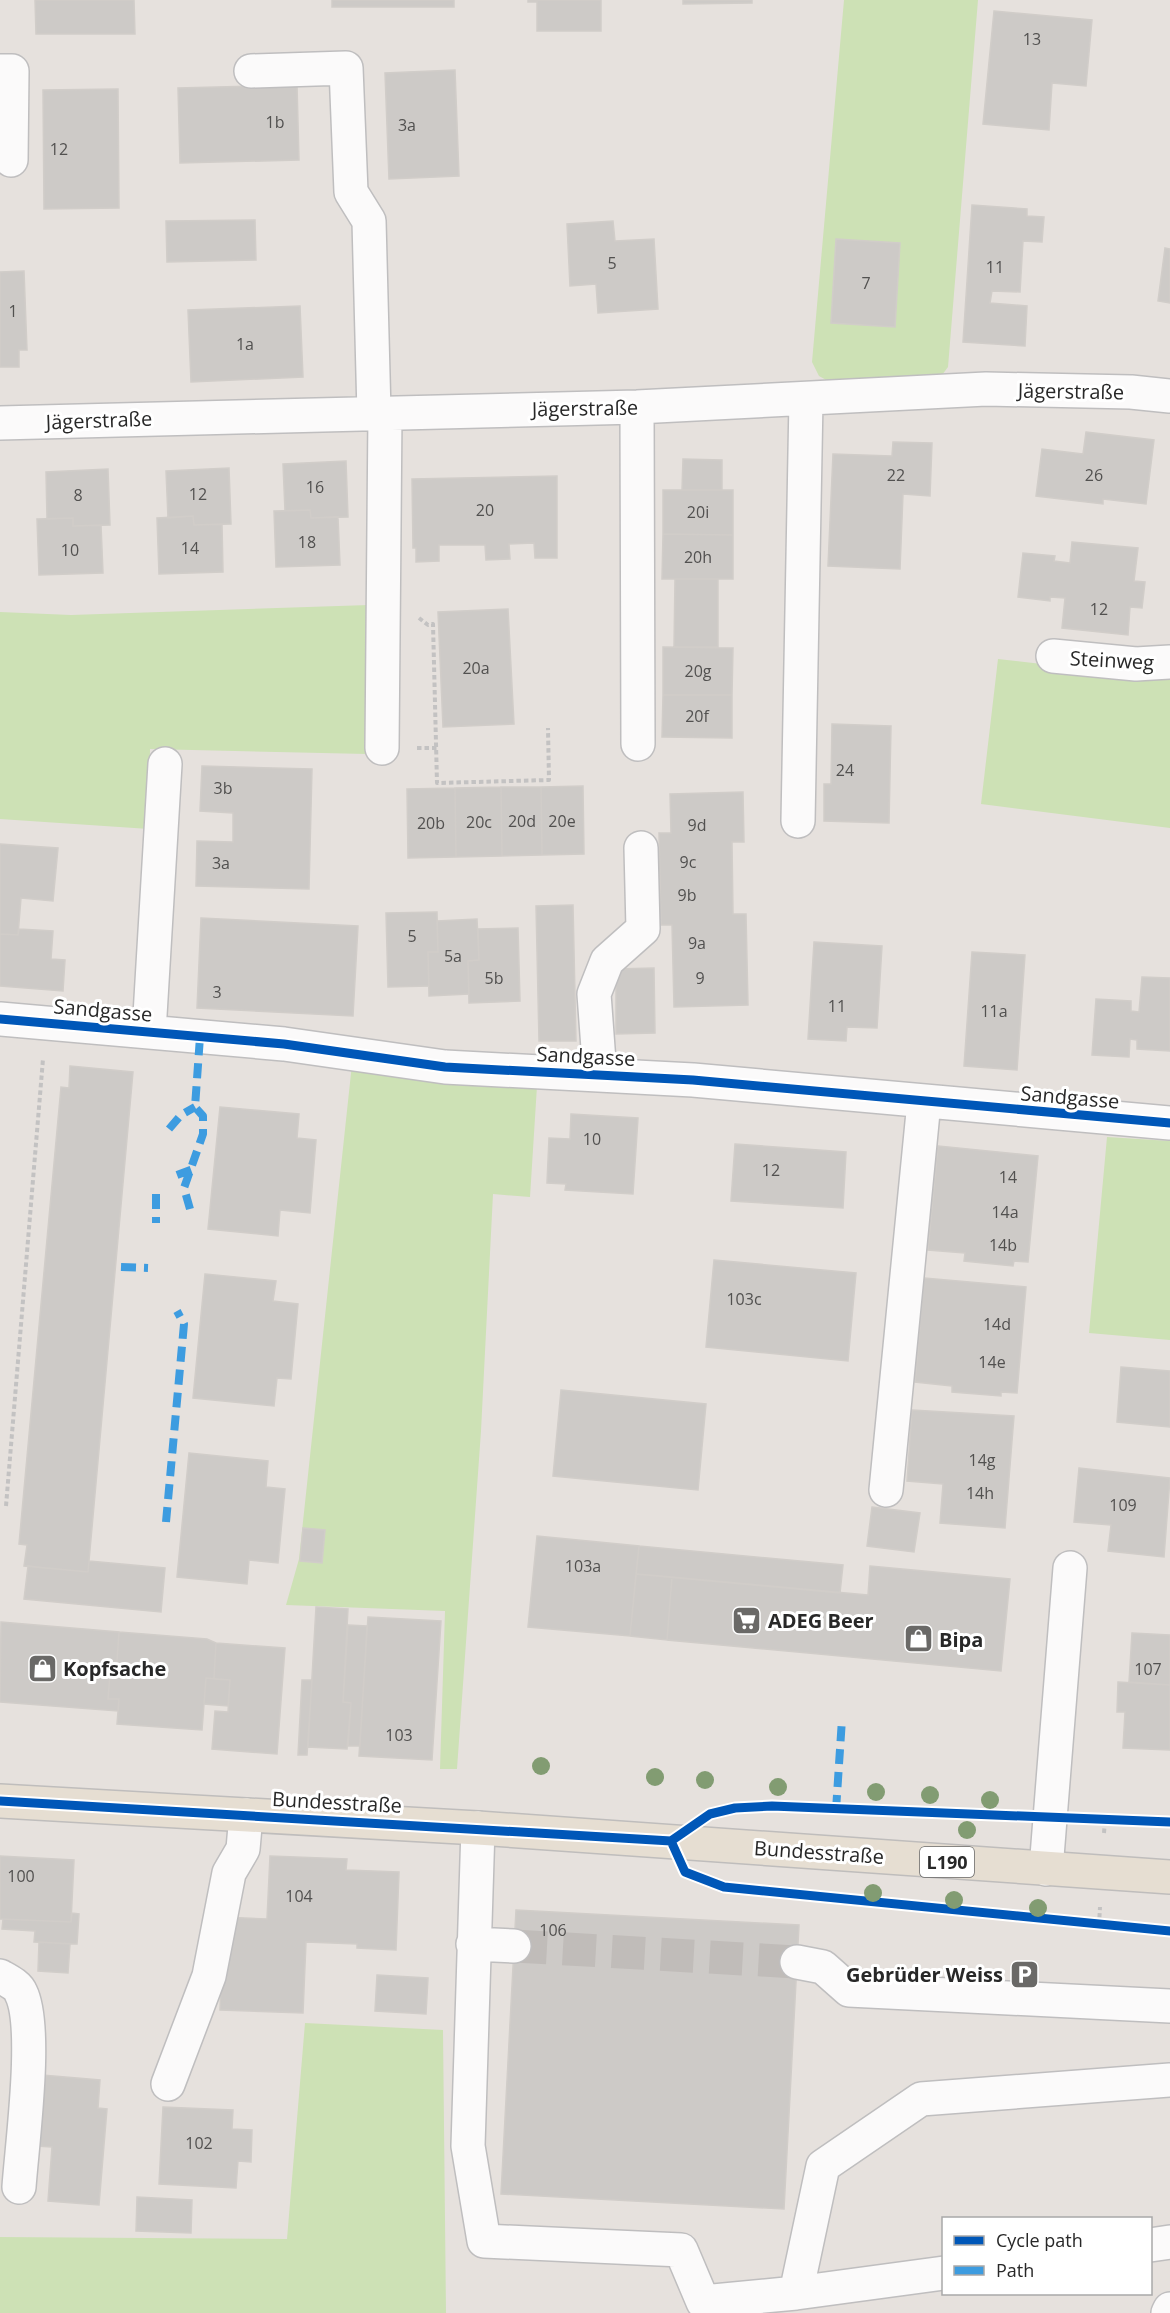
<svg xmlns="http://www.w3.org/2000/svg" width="1170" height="2313" viewBox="0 0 1170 2313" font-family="'Open Sans',sans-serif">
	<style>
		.green { fill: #cde1b5 }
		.building { fill: #cdcac7; stroke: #d1cdc9; stroke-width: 1.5 }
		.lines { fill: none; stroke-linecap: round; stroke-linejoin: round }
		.minor-tunnel { stroke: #c0bcb9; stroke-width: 33; stroke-dasharray: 33 16; stroke-linecap: butt }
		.minor-casing { stroke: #bfbebf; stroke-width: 36 }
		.major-casing { stroke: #bfbdbc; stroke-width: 36 }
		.path { stroke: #c3c2c2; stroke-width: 4; stroke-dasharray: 4.5 3; stroke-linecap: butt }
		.minor { stroke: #fbfafa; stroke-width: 33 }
		.major { stroke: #e6ded2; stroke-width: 33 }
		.quiet { stroke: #3d9ce0; stroke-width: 8; stroke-dasharray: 15 8; stroke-linecap: butt }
		.cycleway-casing { stroke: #fff; stroke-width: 13 }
		.cycleway { stroke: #0057b8; stroke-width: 9 }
		.tree { fill: #829c72 }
		.labels { text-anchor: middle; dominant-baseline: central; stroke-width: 6; stroke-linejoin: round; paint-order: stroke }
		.number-label { font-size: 16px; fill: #525150 }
		.shield { fill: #fff; stroke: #686868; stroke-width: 1.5 }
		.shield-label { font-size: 18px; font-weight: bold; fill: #282828 }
		.street-label { font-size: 20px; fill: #282828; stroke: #fff }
		.poi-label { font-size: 20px; font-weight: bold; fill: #282828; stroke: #fff; text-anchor: start }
	</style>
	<rect width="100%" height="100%" fill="#e6e1dd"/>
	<path class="green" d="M844 0H978L948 367 942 375 828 381 819 376 812 362Z
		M369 605 367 754 150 749 149 829 0 819V612L71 615Z
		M998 659 1136 675 1170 671V828L981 804Z
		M352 1064 537 1086 530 1197 493 1194 481 1431 457 1769H440L445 1611 286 1605 299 1559Z
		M1107 1137 1170 1141V1340L1089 1333Z
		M305 2023 443 2030 446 2313H0V2237L287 2239Z"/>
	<path class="building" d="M35 0H134L135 34H36Z
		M332 0H454V7H332Z
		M528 0H601V31H537V2H528Z
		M683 0H752V3L683 4Z
		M994 11 1092 20 1086 86 1052 83 1049 130 983 124Z
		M455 70 459 176 389 179 385 73Z
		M297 85 299 160 180 163 178 88Z
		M118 89 119 208 44 209 43 90Z
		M972 205 1027 209V216L1044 217 1042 242 1023 241 1020 292 992 291 990 303 1027 306 1025 346 963 342Z
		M255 220 256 260 167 262 166 221Z
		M613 221 615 241 654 239 658 309 598 313 596 284 570 286 567 224Z
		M836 239 900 243 895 327 831 323Z
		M1165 248 1170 249V303L1158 301Z
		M24 271 27 350H19V367H0V272Z
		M300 306 303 377 191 382 188 310Z
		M1086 432 1154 440 1146 504 1103 499V504L1036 496 1042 449 1083 454Z
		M893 442 932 443 930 496 903 494 900 569 828 566 833 454 892 456Z
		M683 459 722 460V490H682Z
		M346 461 348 517 311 518 310 510 285 511 283 464Z
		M229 468 231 524 194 525 193 516 168 518 166 471Z
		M108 469 110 525 73 526V518L47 519 46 472Z
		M557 476V558H535L534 543 509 544 510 559 486 560 485 545H439V561L416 562V548H413L412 479Z
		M663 490H733V535L663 534Z
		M310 510 311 518 338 517 340 565 276 567 274 511Z
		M193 516 194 525 222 524 223 572 159 574 157 518Z
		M73 518V526L101 525 103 573 39 575 37 519Z
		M663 534 733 535V579H662Z
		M1072 542 1138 548 1134 581 1145 582 1142 608 1130 607 1128 635 1062 628 1065 598 1050 597V601L1018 597 1023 553 1055 556 1054 561 1070 563Z
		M675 579H718V647H674Z
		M508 609 514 724 443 727 438 612Z
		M663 647 733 648 732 695H663Z
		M663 695H732V738L662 737Z
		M832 724 891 726 889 823 824 821V784H831Z
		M202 766 312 769 309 889 196 886 197 841 233 842V813L200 811Z
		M583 786 584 854 542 855 541 787Z
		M501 787 502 856 456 857 455 788Z
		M501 787H541L542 855 502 856Z
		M455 788 456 857 408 858 407 789Z
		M743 792 744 842H732L733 914H746L748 1005 674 1007 672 925H661L659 833H671L670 794Z
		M0 844 58 848 53 901 21 898 18 935 0 934Z
		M573 905 576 1041H539L536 906Z
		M437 912 438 952H428L429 986 388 987 386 913Z
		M201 918 358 926 353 1016 197 1008Z
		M477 919 479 960 468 961 469 994 429 996 428 952H438L437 921Z
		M518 928 520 1001 469 1003 468 961 479 960 478 929Z
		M19 929 53 931 51 959 65 960 63 991 0 986V934L18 935Z
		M814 942 882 946 877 1028 847 1027 846 1041 808 1039Z
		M972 952 1025 955 1017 1070 964 1066Z
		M654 968 655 1033 616 1034V969Z
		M1142 977 1170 978V1051L1137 1049V1040L1130 1039 1129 1057 1092 1055 1096 999 1131 1001V1011L1139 1012Z
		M70 1066 133 1072 88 1572 24 1566 27 1545 19 1544 61 1087 69 1088Z
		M220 1107 299 1114 297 1138 316 1140 310 1213 280 1210 278 1236 208 1229Z
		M571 1114 638 1118 633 1194 565 1190 566 1184 547 1183 549 1138 570 1139Z
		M735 1144 846 1152 843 1208 731 1201Z
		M938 1146 1038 1156 1028 1262 1014 1261 1013 1266 964 1261 965 1253 928 1250Z
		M714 1260 856 1273 848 1361 706 1347Z
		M205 1274 276 1281 273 1301 298 1304 291 1379 277 1378 274 1406 193 1398Z
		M924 1278 1026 1287 1017 1393 1001 1392V1396L952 1392V1386L915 1382Z
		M1121 1367 1170 1371V1427L1117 1422Z
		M561 1390 706 1404 698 1490 553 1476Z
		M912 1410 1014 1416 1005 1528 940 1523 943 1484 907 1481Z
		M189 1453 268 1461 266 1487 285 1489 278 1563 249 1560 247 1584 177 1577Z
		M1079 1468 1170 1478 1164 1557 1108 1551 1111 1525 1074 1522Z
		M872 1507 920 1513 914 1552 867 1546Z
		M303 1528 325 1530 322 1563 300 1561Z
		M537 1536 639 1546 630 1636 528 1627Z
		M639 1546 843 1565 840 1593 636 1574Z
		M89 1561 165 1568 161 1612 24 1599 28 1566 88 1572Z
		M870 1566 1010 1579 1001 1671 667 1640 672 1577 868 1595Z
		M636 1574 672 1577 667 1640 630 1636Z
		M316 1607 348 1609 343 1702 351 1703 347 1749 308 1747Z
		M368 1617 441 1621 432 1760 359 1756Z
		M1 1622 119 1632 117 1661H111L108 1699H119L118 1711 0 1702Z
		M348 1625 367 1626 360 1746H348L351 1703 343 1702Z
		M119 1632 207 1639 216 1643 214 1679 206 1678 202 1730 117 1724 119 1699H108L111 1661H117Z
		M1132 1633 1170 1635V1685L1129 1682Z
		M216 1643 285 1648 277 1754 212 1749 215 1711 228 1712 230 1680 214 1679Z
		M206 1678 230 1680 228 1706 204 1704Z
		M302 1680H312L307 1755H298Z
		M1118 1682 1170 1685V1750L1123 1748 1125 1712H1117Z
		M0 1856 74 1860 71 1922 0 1919Z
		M270 1856 347 1859 346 1870 399 1872 396 1950 357 1948V1944L306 1942 303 2013 220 2010 223 1917 267 1919Z
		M516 1910 799 1925 784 2209 501 2194Z
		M72 1913 79 1914 77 1944 34 1942 35 1931 2 1929 3 1919 71 1922Z
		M39 1942 70 1944 68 1973 38 1971Z
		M377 1975 428 1978 426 2014 375 2011Z
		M42 2075 100 2080 98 2108 107 2109 99 2205 48 2201 52 2147 37 2146Z
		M163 2107 233 2110 232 2129 252 2130 251 2162 238 2161 236 2188 159 2184Z
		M137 2197 192 2200 191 2233 136 2231Z"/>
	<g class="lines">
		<path class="minor-tunnel" d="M514 1946 797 1962"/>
		<defs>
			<path id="minor" d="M0 71H12L11 160
				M251 71 346 68 351 192 369 221 374 413
				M637 407 638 744
				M0 423 637 407 986 389 1131 392 1170 396
				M1053 656 1136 664 1170 662
				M382 748 385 413
				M798 821 806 400
				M0 1019 284 1044 445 1067 693 1080 1170 1123
				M149 1032 165 764
				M600 1075 594 994 607 961 643 929 641 848
				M886 1490 924 1102
				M478 1828 468 2146 484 2241 681 2250 703 2302 796 2293
				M1046 1869 1070 1568
				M473 1944 514 1946
				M797 1962 823 1967 849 1990 1170 2006
				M0 1976C7 1980 18 1985 21 1993 38 2027 22 2144 19 2187
				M168 2084 209 1976 229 1873 243 1849 246 1815
				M1150 2245 1170 2242
				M944 2273 796 2293 823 2166 921 2099 1170 2080
				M1168 2313 1170 2309"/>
			<path id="major" d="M0 1801 478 1828 1170 1877"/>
		</defs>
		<use href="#minor" class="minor-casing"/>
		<use href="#major" class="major-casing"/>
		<path class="path" d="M419 618 428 625 433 624 437 783 549 780 548 728
			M417 748H438
			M6 1506 43 1059
			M1104 1833 1105 1820
			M1099 1925 1100 1907"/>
		<use href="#minor" class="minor"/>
		<use href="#major" class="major"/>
		<path class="quiet" d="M169 1129 181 1115 195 1107
			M177 1175 193 1169
			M156 1194V1223
			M190 1209 184 1188 203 1134V1116L195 1107 200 1037
			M121 1267 148 1268
			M166 1522 184 1324 177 1311
			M836 1810 842 1719"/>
		<defs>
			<path id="cycleway" d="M0 1019 284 1044 445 1067 693 1080 1170 1123
				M0 1801 671 1841
				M671 1841 685 1872 724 1887 1170 1931
				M671 1841 710 1814 735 1808 772 1806 1170 1822"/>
		</defs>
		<use href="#cycleway" class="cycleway-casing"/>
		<use href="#cycleway" class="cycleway"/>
	</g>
	<g class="tree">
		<circle cx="541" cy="1766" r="9"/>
		<circle cx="655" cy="1777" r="9"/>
		<circle cx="705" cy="1780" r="9"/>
		<circle cx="778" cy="1787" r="9"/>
		<circle cx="876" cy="1792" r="9"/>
		<circle cx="930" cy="1795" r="9"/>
		<circle cx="990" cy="1800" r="9"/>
		<circle cx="967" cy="1830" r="9"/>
		<circle cx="873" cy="1893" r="9"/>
		<circle cx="954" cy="1900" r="9"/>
		<circle cx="1038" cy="1908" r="9"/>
	</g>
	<defs>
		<symbol id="supermarket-square" viewBox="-11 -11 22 22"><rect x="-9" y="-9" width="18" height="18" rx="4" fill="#6a6967" stroke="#fff"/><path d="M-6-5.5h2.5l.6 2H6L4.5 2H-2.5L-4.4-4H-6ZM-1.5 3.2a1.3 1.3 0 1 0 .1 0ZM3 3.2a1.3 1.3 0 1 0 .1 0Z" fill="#fff"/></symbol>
		<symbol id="shop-square" viewBox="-11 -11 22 22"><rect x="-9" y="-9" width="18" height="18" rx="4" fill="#6a6967" stroke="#fff"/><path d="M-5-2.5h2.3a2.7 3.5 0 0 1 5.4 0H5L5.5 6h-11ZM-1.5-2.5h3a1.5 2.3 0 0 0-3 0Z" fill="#fff"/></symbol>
		<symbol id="parking-square" viewBox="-11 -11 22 22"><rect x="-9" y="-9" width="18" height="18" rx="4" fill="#6a6967" stroke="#fff"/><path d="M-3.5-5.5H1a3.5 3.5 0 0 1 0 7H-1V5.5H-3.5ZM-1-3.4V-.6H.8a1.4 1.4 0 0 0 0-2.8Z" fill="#fff"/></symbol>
	</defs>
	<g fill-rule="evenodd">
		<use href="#supermarket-square" x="730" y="1604" width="33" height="33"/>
		<use href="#shop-square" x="902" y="1622" width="33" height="33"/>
		<use href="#shop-square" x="26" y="1652" width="33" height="33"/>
		<use href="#parking-square" x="1008" y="1958" width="33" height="33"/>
	</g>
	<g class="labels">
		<g class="number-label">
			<text x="1032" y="39">13</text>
			<text x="275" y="122">1b</text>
			<text x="407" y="125">3a</text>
			<text x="59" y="149">12</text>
			<text x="612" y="263">5</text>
			<text x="995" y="267">11</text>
			<text x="866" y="283">7</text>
			<text x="13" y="311">1</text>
			<text x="245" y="344">1a</text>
			<text x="896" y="475">22</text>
			<text x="1094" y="475">26</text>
			<text x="315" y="487">16</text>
			<text x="198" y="494">12</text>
			<text x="78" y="495">8</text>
			<text x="485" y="510">20</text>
			<text x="698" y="512">20i</text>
			<text x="307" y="542">18</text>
			<text x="190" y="548">14</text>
			<text x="70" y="550">10</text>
			<text x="698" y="557">20h</text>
			<text x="1099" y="609">12</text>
			<text x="476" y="668">20a</text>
			<text x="698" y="671">20g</text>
			<text x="697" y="716">20f</text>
			<text x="845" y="770">24</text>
			<text x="223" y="788">3b</text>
			<text x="522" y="821">20d</text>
			<text x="562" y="821">20e</text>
			<text x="479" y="822">20c</text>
			<text x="431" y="823">20b</text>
			<text x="697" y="825">9d</text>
			<text x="688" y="862">9c</text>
			<text x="221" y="863">3a</text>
			<text x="687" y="895">9b</text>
			<text x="412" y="936">5</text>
			<text x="697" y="943">9a</text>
			<text x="453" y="956">5a</text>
			<text x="494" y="978">5b</text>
			<text x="700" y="978">9</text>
			<text x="217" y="992">3</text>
			<text x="837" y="1006">11</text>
			<text x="994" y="1011">11a</text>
			<text x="592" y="1139">10</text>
			<text x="771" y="1170">12</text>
			<text x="1008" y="1177">14</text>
			<text x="1005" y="1212">14a</text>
			<text x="1003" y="1245">14b</text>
			<text x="744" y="1299">103c</text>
			<text x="997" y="1324">14d</text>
			<text x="992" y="1362">14e</text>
			<text x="982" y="1460">14g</text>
			<text x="980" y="1493">14h</text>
			<text x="1123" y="1505">109</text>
			<text x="583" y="1566">103a</text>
			<text x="1148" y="1669">107</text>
			<text x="399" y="1735">103</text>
			<text x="21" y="1876">100</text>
			<text x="299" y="1896">104</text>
			<text x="553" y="1930">106</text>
			<text x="199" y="2143">102</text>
		</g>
		<rect class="shield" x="920" y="1847" width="54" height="30" rx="4.5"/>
		<g class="shield-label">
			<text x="947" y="1862">L190</text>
		</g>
		<g class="street-label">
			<text transform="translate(1071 391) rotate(1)">Jägerstraße</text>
			<text transform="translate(585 408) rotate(-1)">Jägerstraße</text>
			<text transform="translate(99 420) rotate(-2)">Jägerstraße</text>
			<text transform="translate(1112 660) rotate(3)">Steinweg</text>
			<text transform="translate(103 1010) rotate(5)">Sandgasse</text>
			<text transform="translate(586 1056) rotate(3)">Sandgasse</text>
			<text transform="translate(1070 1097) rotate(5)">Sandgasse</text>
			<text transform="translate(337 1802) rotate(3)">Bundesstraße</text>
			<text transform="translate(819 1852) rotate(4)">Bundesstraße</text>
		</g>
		<g class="poi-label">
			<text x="768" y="1620">ADEG Beer</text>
			<text x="939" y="1639">Bipa</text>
			<text x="63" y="1668">Kopfsache</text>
			<text x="1003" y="1974" text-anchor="end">Gebrüder Weiss</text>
		</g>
	</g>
	<rect x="942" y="2217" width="210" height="78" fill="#ffffff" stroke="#a9a9a9" stroke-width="1.5"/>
	<rect x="954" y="2236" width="30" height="9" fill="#0057b8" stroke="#a9a9a9" stroke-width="1.5"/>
	<text x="996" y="2247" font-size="18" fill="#282828">Cycle path</text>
	<rect x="954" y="2266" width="30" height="9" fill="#3d9ce0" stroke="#a9a9a9" stroke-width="1.5"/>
	<text x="996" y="2277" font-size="18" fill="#282828">Path</text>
</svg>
